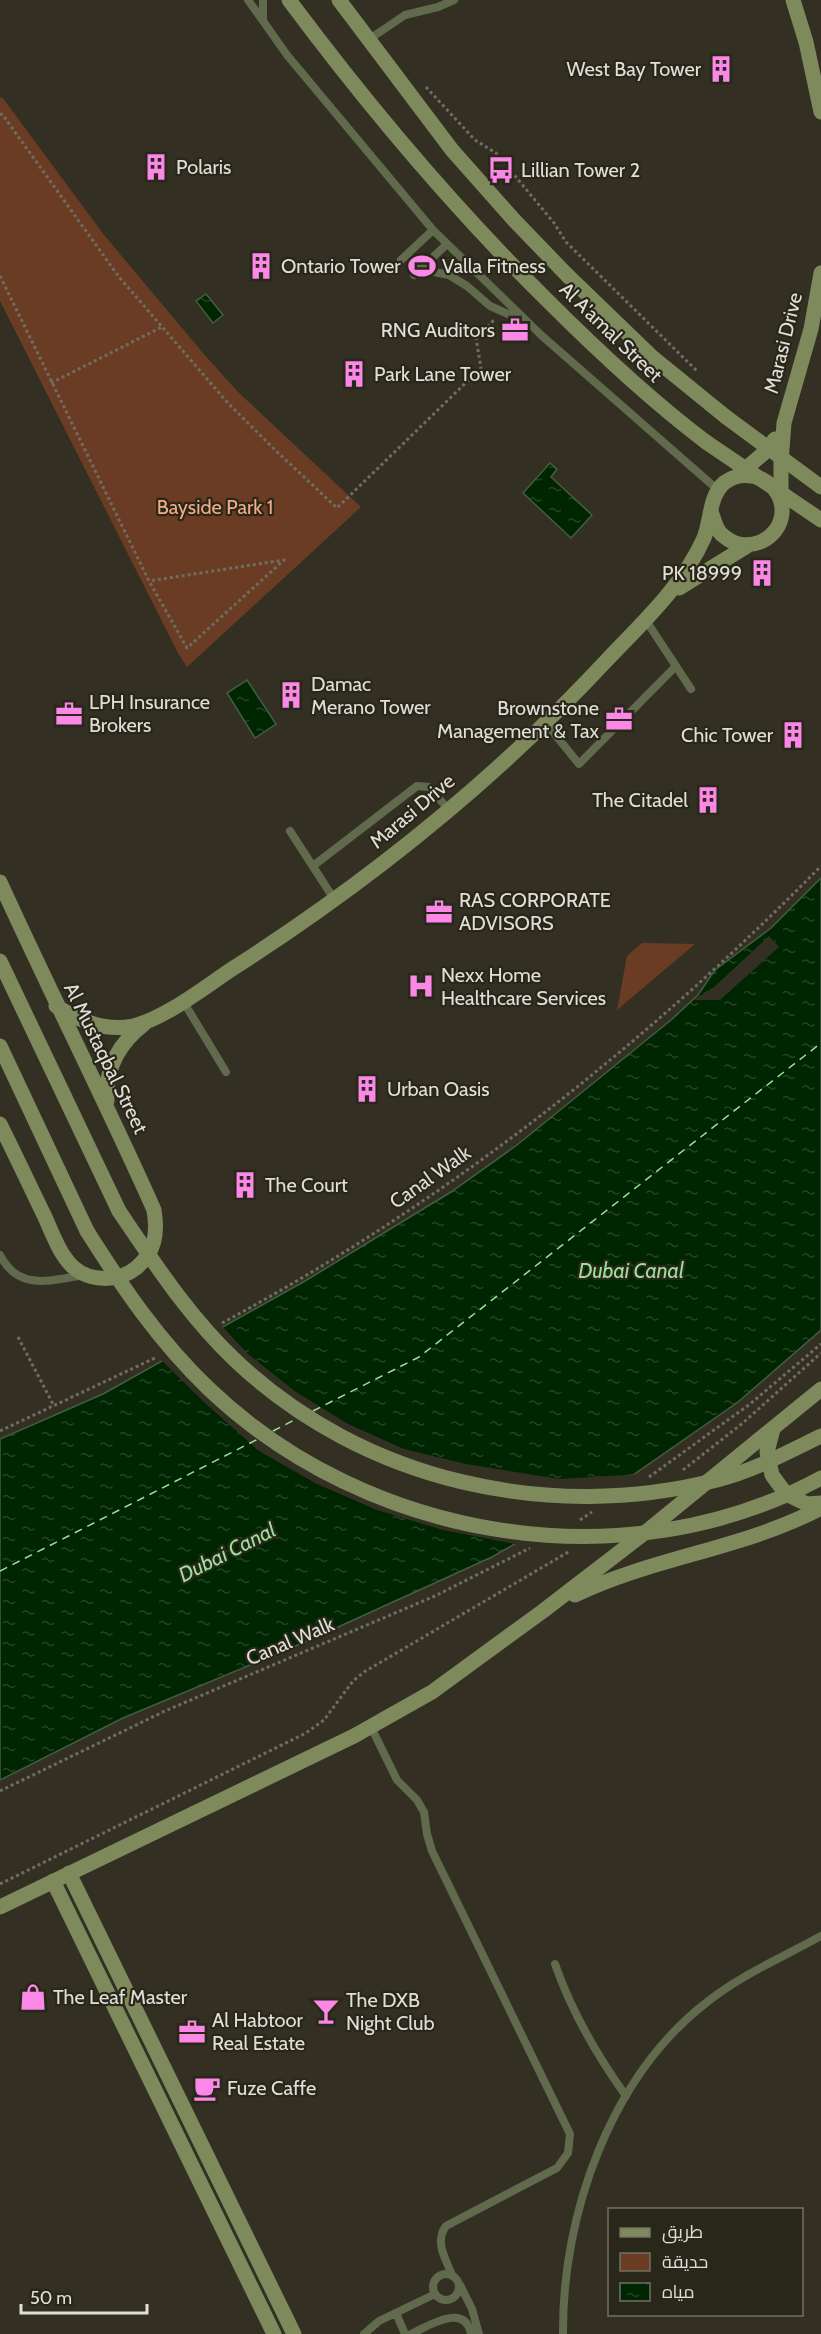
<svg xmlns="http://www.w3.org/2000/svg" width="821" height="2334" viewBox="0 0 821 2334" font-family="Cabin,Cairo,sans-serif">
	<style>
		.park { fill: #6a3c24 }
		.water { fill: url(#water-ripples); stroke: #435d41; stroke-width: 1.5 }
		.pier { fill: #333023 }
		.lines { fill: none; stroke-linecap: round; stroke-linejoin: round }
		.ferry { stroke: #98e398; stroke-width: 1.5; stroke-dasharray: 8 6; stroke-linecap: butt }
		.path { stroke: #6f6d62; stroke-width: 3; stroke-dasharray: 3 3; stroke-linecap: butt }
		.lane { stroke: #626a4e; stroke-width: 8 }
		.secondary { stroke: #7e8a5c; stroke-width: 15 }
		.secondary-bridge { stroke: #7e8a5c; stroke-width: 15 }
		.labels { text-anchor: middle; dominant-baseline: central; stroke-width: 4.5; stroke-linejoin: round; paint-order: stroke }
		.poi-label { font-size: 20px; fill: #e0dfd7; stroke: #29261a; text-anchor: start }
		.street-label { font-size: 20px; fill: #e0dfd7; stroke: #29261a }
		.park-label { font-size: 20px; fill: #f6ab86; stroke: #29261a }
		.water-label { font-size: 21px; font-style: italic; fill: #98e398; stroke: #29261a }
	</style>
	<defs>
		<pattern id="water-ripples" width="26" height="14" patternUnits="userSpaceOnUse" patternTransform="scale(1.5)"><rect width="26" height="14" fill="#002501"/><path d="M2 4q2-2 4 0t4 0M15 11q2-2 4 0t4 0" fill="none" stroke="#254425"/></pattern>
	</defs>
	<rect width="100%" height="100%" fill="#333023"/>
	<path class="park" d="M2 97 104 235 203 353 237 391 361 507 187 667 178 653 0 301V98Z
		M642 943 695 944 617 1010 627 956Z"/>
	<path class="water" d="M206 294 223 315 213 323 196 301Z
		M550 463 557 469 551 477 592 515 571 538 523 493Z
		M247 680 276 724 255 738 227 693Z
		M821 878V1330L738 1402 620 1484 492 1557 305 1642 123 1718 0 1780V1439L103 1394 305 1281 451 1192 517 1145 671 1020 698 995 715 970 771 928Z"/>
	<path class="pier" d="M769 936 779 947 720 1000H693L714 987Z
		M221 1325 248 1354 296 1392 348 1424 404 1449 466 1464 559 1479 640 1474 622 1487 520 1545 443 1530 377 1510 317 1484 259 1451 206 1404 160 1359Z"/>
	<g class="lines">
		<path class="ferry" d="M313 1411 419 1357 821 1043
			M273 1431 298 1418
			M0 1571 258 1439"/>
		<path class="path" d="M426 87 475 140 496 153 554 223 566 242 698 372
			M0 115 2 114 119 277 227 402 273 448 337 508 481 368 476 338 494 320
			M0 276 149 581 187 648 284 560 149 581
			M51 383 162 327
			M222 1323C445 1203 644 1046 821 866
			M18 1337 54 1406
			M0 1431 157 1357
			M683 1470 744 1422 821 1353
			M649 1477 750 1404 821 1344
			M580 1520 592 1512
			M0 1791 165 1711 435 1596 530 1548
			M0 1884 306 1733 324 1720 353 1681 364 1672 570 1551"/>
		<path class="lane" d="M248 0 263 21
			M263 0V21L287 55 433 230 541 335 718 490
			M368 40 405 15 438 7 454 0
			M407 255 420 269 449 275 467 286 490 306 524 321
			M401 260 433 230
			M414 275 447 244
			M645 619 691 689
			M545 722 579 764 676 666
			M290 831 334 899
			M313 866 417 786 429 787 448 809
			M183 1001 226 1072
			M0 1255C19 1292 51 1280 84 1275
			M371 1727 397 1780 417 1800 424 1812 427 1834 432 1851 570 2134 568 2153 557 2168 446 2226C434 2242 446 2259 452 2275
			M555 1964C572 2013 596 2054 626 2096
			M433 2287a13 13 0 1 1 26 0a13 13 0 1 1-26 0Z
			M460 2285 472 2309 479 2334
			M396 2313 405 2334
			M364 2334 379 2321 435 2294
			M411 2334C428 2326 465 2302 471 2334
			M563 2334C562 2215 610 2077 707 2002 741 1975 783 1957 821 1936"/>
		<path class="secondary" d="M289 0C368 106 453 207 547 300 598 351 649 399 706 442
			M339 0 452 150 514 220 567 275 651 356 726 417
			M793 0 806 42 821 112
			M737 476 764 453 775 439
			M781 499V462L784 423 811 329 821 273
			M679 588 747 546
			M0 882C50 992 105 1100 154 1210 158 1234 155 1252 136 1268 119 1282 90 1282 73 1267 59 1254 52 1232 44 1215 29 1184 15 1154 0 1124
			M0 961 119 1211
			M56 1006C79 1021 105 1032 133 1026 164 1019 205 987 232 969 368 882 496 779 606 661 642 623 682 587 704 538 711 521 709 496 724 483 748 464 784 483 782 513 780 540 746 555 725 537 717 532 715 523 712 514
			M0 1046 87 1231
			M107 1101C105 1069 118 1044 144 1024
			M773 1429 767 1452 772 1475 786 1494 807 1504 821 1503
			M575 1595C654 1557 743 1549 821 1508
			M69 1873 294 2334
			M53 1881 274 2334
			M0 1907 354 1736 432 1692 543 1611 647 1531 821 1389"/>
		<path class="secondary-bridge" d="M726 417 821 487
			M706 442 821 520
			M119 1211C155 1264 189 1317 236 1361 363 1481 549 1523 717 1480 753 1471 788 1452 821 1436
			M87 1231C123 1288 159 1341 208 1388 368 1541 625 1584 821 1478"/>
	</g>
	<defs>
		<symbol id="building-bare" viewBox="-9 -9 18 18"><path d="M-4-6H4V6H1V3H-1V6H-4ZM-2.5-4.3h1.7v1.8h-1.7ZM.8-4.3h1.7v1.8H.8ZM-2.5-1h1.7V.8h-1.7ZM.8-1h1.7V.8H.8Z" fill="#fb87e6" stroke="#29261a" stroke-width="2.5" paint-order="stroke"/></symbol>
		<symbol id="bus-bare" viewBox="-9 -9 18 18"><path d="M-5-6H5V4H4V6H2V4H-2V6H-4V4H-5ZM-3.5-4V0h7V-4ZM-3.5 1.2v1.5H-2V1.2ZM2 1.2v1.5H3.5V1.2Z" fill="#fb87e6" stroke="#29261a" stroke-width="2.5" paint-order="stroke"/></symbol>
		<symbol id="stadium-bare" viewBox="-9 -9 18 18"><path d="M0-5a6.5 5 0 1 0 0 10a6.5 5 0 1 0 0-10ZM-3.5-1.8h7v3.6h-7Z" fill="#fb87e6" stroke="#29261a" stroke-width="2.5" paint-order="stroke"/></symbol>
		<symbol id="office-bare" viewBox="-9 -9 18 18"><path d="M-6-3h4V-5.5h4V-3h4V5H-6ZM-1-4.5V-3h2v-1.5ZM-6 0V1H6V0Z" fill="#fb87e6" stroke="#29261a" stroke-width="2.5" paint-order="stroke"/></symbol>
		<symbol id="hospital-bare" viewBox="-9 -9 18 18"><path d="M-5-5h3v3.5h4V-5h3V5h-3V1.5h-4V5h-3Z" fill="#fb87e6" stroke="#29261a" stroke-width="2.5" paint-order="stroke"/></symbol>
		<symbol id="shop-bare" viewBox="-9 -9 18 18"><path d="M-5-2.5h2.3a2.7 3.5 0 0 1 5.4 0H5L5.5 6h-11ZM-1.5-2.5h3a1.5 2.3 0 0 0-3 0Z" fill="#fb87e6" stroke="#29261a" stroke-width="2.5" paint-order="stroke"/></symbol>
		<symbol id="bar-bare" viewBox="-9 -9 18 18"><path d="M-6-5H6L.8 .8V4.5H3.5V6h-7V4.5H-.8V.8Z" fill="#fb87e6" stroke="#29261a" stroke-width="2.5" paint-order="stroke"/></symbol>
		<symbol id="cafe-bare" viewBox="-9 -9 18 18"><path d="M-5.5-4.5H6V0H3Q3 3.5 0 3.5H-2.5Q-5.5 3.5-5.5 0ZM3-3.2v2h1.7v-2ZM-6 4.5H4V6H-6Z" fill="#fb87e6" stroke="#29261a" stroke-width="2.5" paint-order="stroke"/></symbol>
	</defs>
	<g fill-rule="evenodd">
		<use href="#building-bare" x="702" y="50" width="38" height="38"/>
		<use href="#building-bare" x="137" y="148" width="38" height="38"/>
		<use href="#bus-bare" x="482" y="151" width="38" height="38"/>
		<use href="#building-bare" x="242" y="247" width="38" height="38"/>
		<use href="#stadium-bare" x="403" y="247" width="38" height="38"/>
		<use href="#office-bare" x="496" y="311" width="38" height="38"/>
		<use href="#building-bare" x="335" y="355" width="38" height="38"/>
		<use href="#building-bare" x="743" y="554" width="38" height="38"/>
		<use href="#building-bare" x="272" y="676" width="38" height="38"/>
		<use href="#office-bare" x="50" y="695" width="38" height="38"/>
		<use href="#office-bare" x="600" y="700" width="38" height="38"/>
		<use href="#building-bare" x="774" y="716" width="38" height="38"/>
		<use href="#building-bare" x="689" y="781" width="38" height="38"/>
		<use href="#office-bare" x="420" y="893" width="38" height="38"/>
		<use href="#hospital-bare" x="402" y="967" width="38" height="38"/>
		<use href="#building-bare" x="348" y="1070" width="38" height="38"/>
		<use href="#building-bare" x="226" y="1166" width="38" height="38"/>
		<use href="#shop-bare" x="14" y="1978" width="38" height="38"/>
		<use href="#bar-bare" x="307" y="1992" width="38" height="38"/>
		<use href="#office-bare" x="173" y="2013" width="38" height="38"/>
		<use href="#cafe-bare" x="188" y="2069" width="38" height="38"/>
	</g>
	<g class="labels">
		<g class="poi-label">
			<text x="701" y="69" text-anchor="end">West Bay Tower</text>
			<text x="176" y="167">Polaris</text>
			<text x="521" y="170">Lillian Tower 2</text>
			<text x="281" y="266">Ontario Tower</text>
			<text x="442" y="266">Valla Fitness</text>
			<text x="495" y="330" text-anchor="end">RNG Auditors</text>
			<text x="374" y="374">Park Lane Tower</text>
			<text x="742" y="573" text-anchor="end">PK 18999</text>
			<text x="311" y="684">Damac<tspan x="311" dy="23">Merano Tower</tspan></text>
			<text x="89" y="702">LPH Insurance<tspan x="89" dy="23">Brokers</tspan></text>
			<text x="599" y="708" text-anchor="end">Brownstone<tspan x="599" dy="23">Management &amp; Tax</tspan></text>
			<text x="773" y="735" text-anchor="end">Chic Tower</text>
			<text x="688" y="800" text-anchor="end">The Citadel</text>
			<text x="459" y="900">RAS CORPORATE<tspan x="459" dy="23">ADVISORS</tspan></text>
			<text x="441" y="975">Nexx Home<tspan x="441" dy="23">Healthcare Services</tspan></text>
			<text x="387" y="1089">Urban Oasis</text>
			<text x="265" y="1185">The Court</text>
			<text x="53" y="1997">The Leaf Master</text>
			<text x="346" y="2000">The DXB<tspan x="346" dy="23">Night Club</tspan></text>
			<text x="212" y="2020">Al Habtoor<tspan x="212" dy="23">Real Estate</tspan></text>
			<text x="227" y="2088">Fuze Caffe</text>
		</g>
		<g class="street-label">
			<text transform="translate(611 332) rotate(44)">Al A'amal Street</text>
			<text transform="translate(783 343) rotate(-76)">Marasi Drive</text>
			<text transform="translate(412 811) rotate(-40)">Marasi Drive</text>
			<text transform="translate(106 1058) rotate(64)">Al Mustaqbal Street</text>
			<text transform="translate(430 1177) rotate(-35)">Canal Walk</text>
			<text transform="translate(290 1641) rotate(-23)">Canal Walk</text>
		</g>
		<g class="park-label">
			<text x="215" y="507">Bayside Park 1</text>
		</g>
		<g class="water-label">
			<text x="631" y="1270">Dubai Canal</text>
			<text transform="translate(227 1552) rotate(-27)">Dubai Canal</text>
		</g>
	</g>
	<rect x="608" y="2208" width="195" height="108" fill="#29261a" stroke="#727066" stroke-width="1.5"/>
	<rect x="620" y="2228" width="30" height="9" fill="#7e8a5c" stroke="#727066" stroke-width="1.5"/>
	<text x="662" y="2238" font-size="18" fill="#e0dfd7">طريق</text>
	<rect x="620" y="2253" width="30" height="18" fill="#6a3c24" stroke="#727066" stroke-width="1.5"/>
	<text x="662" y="2268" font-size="18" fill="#e0dfd7">حديقة</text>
	<rect x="620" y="2283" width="30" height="18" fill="url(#water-ripples)" stroke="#727066" stroke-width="1.5"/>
	<text x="662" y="2298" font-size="18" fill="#e0dfd7">مياه</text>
	<path d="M21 2304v9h126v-9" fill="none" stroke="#e0dfd7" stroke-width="3"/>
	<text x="30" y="2304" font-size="18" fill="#e0dfd7" stroke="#29261a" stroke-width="4.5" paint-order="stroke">50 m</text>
</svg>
